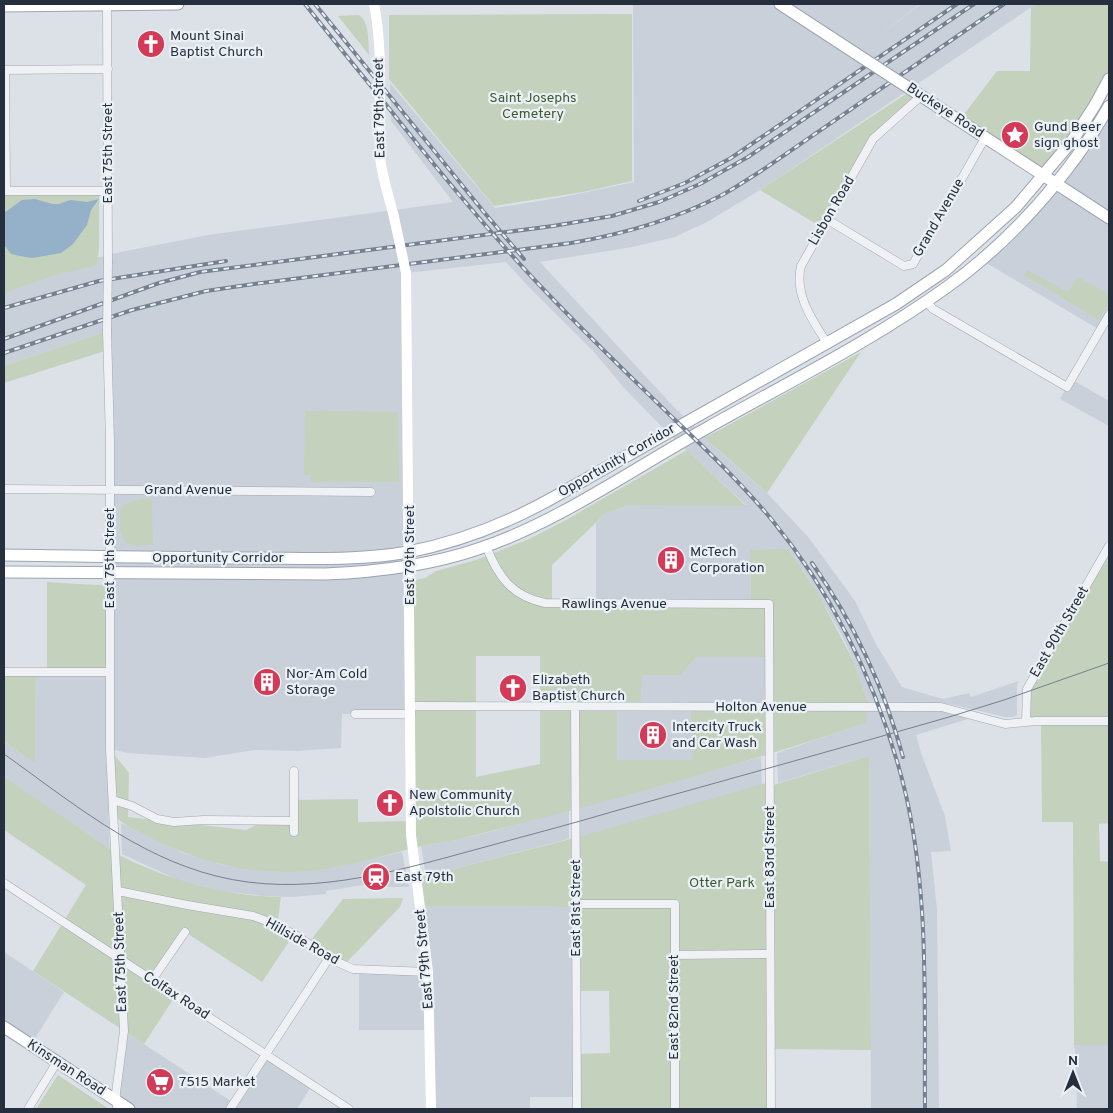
<svg xmlns="http://www.w3.org/2000/svg" width="1113" height="1113" viewBox="0 0 1113 1113" font-family="Overpass,sans-serif">
	<style>
		.built { fill: #cad0d9 }
		.green { fill: #c3d1bd; fill-rule: evenodd }
		.water { fill: #95b0c9 }
		.lines { fill: none; stroke-linecap: round; stroke-linejoin: round }
		.minor-casing { stroke: #a1a8b1; stroke-width: 9 }
		.primary-casing { stroke: #9ba5b3; stroke-width: 13 }
		.minor { stroke: #eff1f5; stroke-width: 8 }
		.secondary { stroke: #fff; stroke-width: 10 }
		.primary { stroke: #fff; stroke-width: 11 }
		.tram { stroke: #758191; stroke-width: 1 }
		.rail-casing { stroke: #758191; stroke-width: 4 }
		.rail { stroke: #ebf0f5; stroke-width: 2; stroke-dasharray: 5.5; stroke-linecap: butt }
		.minor-bridge-casing { stroke: #a1a8b1; stroke-width: 9; stroke-linecap: butt }
		.primary-bridge-casing { stroke: #9ba5b3; stroke-width: 13; stroke-linecap: butt }
		.minor-bridge { stroke: #eff1f5; stroke-width: 8 }
		.secondary-bridge { stroke: #fff; stroke-width: 10 }
		.primary-bridge { stroke: #fff; stroke-width: 11 }
		.labels { text-anchor: middle; dominant-baseline: central; stroke-width: 4.5; stroke-linejoin: round; paint-order: stroke }
		.poi-label { font-size: 14px; fill: #252f3e; stroke: #ebf0f5; text-anchor: start }
		.park-label { font-size: 14px; fill: #3b5a32; stroke: #ebf0f5 }
		.street-label { font-size: 14px; fill: #252f3e; stroke: #ebf0f5 }
	</style>
	<rect width="100%" height="100%" fill="#dce1e7"/>
	<path class="built" d="M633 4H920L876 38 921 4H1036L760 190 707 222 675 237 632 247 540 262 674 407 727 458 767 493 809 538 855 601 876 644 902 687 943 699 969 693 971 697 1019 681 1017 685V715L1013 717H1005L950 704 868 702 853 660 842 635 803 570 750 550 751 604H596V523L606 513 629 505H746L668 433 624 388 594 352 527 285 506 262 407 273 411 714H342L341 748 297 751 254 750 205 758 127 753 111 749 114 815 108 812 111 873 4 820V741L35 762 36 672H110L107 331 4 366V282L50 269 121 252 208 235 453 202 391 121 390 83 495 208 563 197 634 182Z
		M1109 106V315L1100 330 981 260 1027 215Z
		M1071 379 1109 401V426L1060 399Z
		M697 657H770V707L692 760H617V707L642 675H681Z
		M863 711H942L968 719 916 735 921 753 945 816 951 851 931 852 937 910 939 1109H871L869 756 778 783 777 753 865 723Z
		M761 757 762 786 580 837 579 807Z
		M569 810V839L426 876 421 846 474 836Z
		M121 823 183 853 223 865 265 871 288 872 337 867 402 852 409 887H376L375 883 326 891V894L292 897 264 896 219 891 178 880 122 854Z
		M421 906 575 907 577 1097H530V1109H431L430 1030H359V970L428 971Z
		M4 952 64 992 31 1045 4 1027Z
		M124 1031 234 1103 266 1054 312 1085 297 1109H129L116 1093Z
		M1074 1045H1109V1109H1077L1076 1056Z"/>
	<path class="green" d="M1037 4H1109V79L1043 175 959 121 997 71H1030L1031 7Z
		M632 14V181L583 192 494 206 389 79V15Z
		M359 15C370 22 368 43 369 55L338 16Z
		M912 90 921 96 877 135 823 228 760 190Z
		M4 195H99V249L97 265 55 275 4 293Z
		M1027 270 1068 292 1078 277 1109 294V302L1099 320 1024 275Z
		M107 331 108 350 4 383V366Z
		M861 352 767 493 704 437 714 433Z
		M305 411 398 412 399 482H311V475H304Z
		M687 450 746 506 629 505 606 513 552 565V603L751 604 750 550 788 549 817 592 853 660 868 702 866 723C737 766 607 802 476 835 458 840 440 842 422 846 377 857 333 872 287 872 236 872 192 859 147 836 135 830 123 825 114 815L110 749 129 773 128 817 246 830 264 821H294V800L358 799V822L411 821 410 581 425 578 436 571 476 560 529 539 566 520ZM476 656H540V764L476 777ZM697 657H770L769 707H691L692 760H617V707H640L642 675H681Z
		M142 499H152L153 545C146 545 135 547 129 544 117 539 120 518 121 508L125 504Z
		M1109 546V823L1099 824 1100 861 1109 862V1045H1074L1073 822H1042L1041 721 1026 722 1027 692Z
		M47 582C68 583 89 585 110 585V672H47Z
		M4 672H36L35 763 4 741Z
		M869 756 871 1050 771 1049V1109H577L576 1054 610 1053 609 991H576L575 907 421 906 417 876H426L575 838 770 782V786Z
		M4 777C29 794 54 811 79 828 92 836 104 847 117 854 168 880 223 896 281 897L277 926 294 934 262 982 185 932 152 979 176 995 144 1044 33 971 86 885 4 830Z
		M403 898 400 907 346 963 310 941 343 899Z
		M58 1075 109 1109H36Z"/>
	<path class="water" d="M35 199 52 204H59L70 200 87 202 99 199 91 210 87 225 73 244 61 253 32 258 20 256 11 254 4 245V213L22 200Z"/>
	<g class="lines">
		<defs>
			<path id="minor" d="M107 5 108 262
				M4 70 108 69
				M5 70 6 191
				M4 191H109
				M828 220 904 266 913 264 985 138
				M926 301 933 309 1067 387 1109 315
				M107 331 110 441V749L124 1031 116 1093 117 1109
				M827 343C812 320 794 294 801 266L873 139 921 96
				M4 489 371 492
				M486 546C498 576 511 596 545 603L769 604 771 1109
				M4 672H110
				M411 706 941 707 1005 724 1036 721H1109
				M575 707 577 1109
				M355 714H411
				M1026 722 1027 689 1109 546
				M294 771V832
				M113 800 132 806 157 819 174 822 203 820 294 821
				M4 883 349 1109
				M118 891 187 905 253 916 264 920 294 934 335 961 353 969 428 972
				M575 904H675V1109
				M674 955 770 954
				M152 980 185 932
				M28 1109 57 1062
				M230 1109 329 958"/>
			<path id="primary" d="M780 4 855 53
				M4 6 178 4
				M912 90 1109 218
				M4 555C88 556 173 558 257 558 307 558 358 561 408 552 460 542 510 522 556 496L896 304 946 270 1016 207 1072 141 1095 105 1109 79
				M4 572 325 574C377 572 428 566 478 549 559 522 632 469 707 428 787 383 872 341 947 287 1010 242 1071 174 1109 106
				M4 1027 129 1109"/>
		</defs>
		<use href="#minor" class="minor-casing"/>
		<use href="#primary" class="primary-casing"/>
		<use href="#minor" class="minor"/>
		<path class="secondary" d="M374 4C384 54 378 106 380 157 382 177 389 197 394 217
			M406 273 411 835 428 972 431 1109"/>
		<use href="#primary" class="primary"/>
		<path class="tram" d="M4 754C70 801 136 856 216 876 303 898 390 873 474 850 521 837 568 825 615 811 726 780 838 749 949 717L1004 700 1109 663"/>
		<defs>
			<path id="rail" d="M305 4C331 37 357 69 384 102 436 168 489 233 548 294 589 337 632 378 675 420 709 452 742 484 772 520 834 596 877 685 902 779 930 886 924 999 925 1109
				M315 4 483 211 524 259
				M639 201 685 183 731 158 957 4
				M4 308 99 281 226 261
				M4 339 159 283 200 272 553 226 612 216 659 202 700 184 748 157 974 4
				M4 353 132 310 206 291 247 285 571 243C624 234 674 220 722 195 735 188 748 179 761 171L1004 4
				M812 563C854 623 884 687 903 757"/>
		</defs>
		<use href="#rail" class="rail-casing"/>
		<use href="#rail" class="rail"/>
		<defs>
			<path id="minor-bridge" d="M107 331 108 262"/>
			<path id="primary-bridge" d="M855 53 912 90"/>
		</defs>
		<use href="#minor-bridge" class="minor-bridge-casing"/>
		<use href="#primary-bridge" class="primary-bridge-casing"/>
		<use href="#minor-bridge" class="minor-bridge"/>
		<path class="secondary-bridge" d="M394 217 406 273"/>
		<use href="#primary-bridge" class="primary-bridge"/>
	</g>
	<defs>
		<symbol id="church-disc" viewBox="-11 -11 22 22"><circle r="9.5" fill="#d33a57" stroke="#ebf0f5"/><path d="M-1.2-6h2.4v3.5h3.3v2.4h-3.3V6h-2.4V-.1h-3.3v-2.4h3.3Z" fill="#fff"/></symbol>
		<symbol id="sight-disc" viewBox="-11 -11 22 22"><circle r="9.5" fill="#d33a57" stroke="#ebf0f5"/><path d="M0-6L1.8-2.2L6-1.7L2.9 1.2L3.7 5.4L0 3.3L-3.7 5.4L-2.9 1.2L-6-1.7L-1.8-2.2Z" fill="#fff"/></symbol>
		<symbol id="building-disc" viewBox="-11 -11 22 22"><circle r="9.5" fill="#d33a57" stroke="#ebf0f5"/><path d="M-4-6H4V6H1V3H-1V6H-4ZM-2.5-4.3h1.7v1.8h-1.7ZM.8-4.3h1.7v1.8H.8ZM-2.5-1h1.7V.8h-1.7ZM.8-1h1.7V.8H.8Z" fill="#fff"/></symbol>
		<symbol id="station-disc" viewBox="-11 -11 22 22"><circle r="9.5" fill="#d33a57" stroke="#ebf0f5"/><path d="M-3-6H3Q5-6 5-4V2Q5 4 3 4L4.5 6H3L1.5 4h-3L-3 6H-4.5L-3 4Q-5 4-5 2V-4Q-5-6-3-6ZM-3.5-4v3h7v-3ZM-3.5 1v1.5H-2V1ZM2 1v1.5H3.5V1Z" fill="#fff"/></symbol>
		<symbol id="supermarket-disc" viewBox="-11 -11 22 22"><circle r="9.5" fill="#d33a57" stroke="#ebf0f5"/><path d="M-6-5.5h2.5l.6 2H6L4.5 2H-2.5L-4.4-4H-6ZM-1.5 3.2a1.3 1.3 0 1 0 .1 0ZM3 3.2a1.3 1.3 0 1 0 .1 0Z" fill="#fff"/></symbol>
	</defs>
	<g fill-rule="evenodd">
		<use href="#church-disc" x="135" y="28" width="32" height="32"/>
		<use href="#sight-disc" x="999" y="119" width="32" height="32"/>
		<use href="#building-disc" x="655" y="544" width="32" height="32"/>
		<use href="#building-disc" x="251" y="666" width="32" height="32"/>
		<use href="#church-disc" x="497" y="672" width="32" height="32"/>
		<use href="#building-disc" x="637" y="719" width="32" height="32"/>
		<use href="#church-disc" x="374" y="787" width="32" height="32"/>
		<use href="#station-disc" x="360" y="861" width="32" height="32"/>
		<use href="#supermarket-disc" x="144" y="1066" width="32" height="32"/>
	</g>
	<g class="labels">
		<g class="poi-label">
			<text x="170" y="36">Mount Sinai<tspan x="170" dy="16">Baptist Church</tspan></text>
			<text x="1034" y="127">Gund Beer<tspan x="1034" dy="16">sign ghost</tspan></text>
			<text x="690" y="552">McTech<tspan x="690" dy="16">Corporation</tspan></text>
			<text x="286" y="674">Nor-Am Cold<tspan x="286" dy="16">Storage</tspan></text>
			<text x="532" y="680">Elizabeth<tspan x="532" dy="16">Baptist Church</tspan></text>
			<text x="672" y="727">Intercity Truck<tspan x="672" dy="16">and Car Wash</tspan></text>
			<text x="409" y="795">New Community<tspan x="409" dy="16">Apolstolic Church</tspan></text>
			<text x="395" y="877">East 79th</text>
			<text x="179" y="1082">7515 Market</text>
		</g>
		<g class="park-label">
			<text x="533" y="98">Saint Josephs<tspan x="533" dy="16">Cemetery</tspan></text>
			<text x="722" y="883">Otter Park</text>
		</g>
		<g class="street-label">
			<text transform="translate(380 108) rotate(-91)">East 79th Street</text>
			<text transform="translate(945 111) rotate(33)">Buckeye Road</text>
			<text transform="translate(108 153) rotate(-90)">East 75th Street</text>
			<text transform="translate(832 211) rotate(-60)">Lisbon Road</text>
			<text transform="translate(939 218) rotate(-60)">Grand Avenue</text>
			<text transform="translate(617 461) rotate(-30)">Opportunity Corridor</text>
			<text x="188" y="490">Grand Avenue</text>
			<text transform="translate(410 555) rotate(-90)">East 79th Street</text>
			<text transform="translate(110 558) rotate(-90)">East 75th Street</text>
			<text x="218" y="558">Opportunity Corridor</text>
			<text x="614" y="604">Rawlings Avenue</text>
			<text transform="translate(1060 632) rotate(-60)">East 90th Street</text>
			<text x="761" y="707">Holton Avenue</text>
			<text transform="translate(770 857) rotate(-90)">East 83rd Street</text>
			<text transform="translate(576 908) rotate(-90)">East 81st Street</text>
			<text transform="translate(302 942) rotate(29)">Hillside Road</text>
			<text transform="translate(425 959) rotate(-95)">East 79th Street</text>
			<text transform="translate(121 962) rotate(-92)">East 75th Street</text>
			<text transform="translate(176 996) rotate(33)">Colfax Road</text>
			<text transform="translate(674 1007) rotate(-90)">East 82nd Street</text>
			<text transform="translate(66 1068) rotate(33)">Kinsman Road</text>
		</g>
	</g>
	<rect width="1113" height="1113" fill="none" stroke="#252f3e" stroke-width="10"/>
	<g transform="translate(1073 1073)" stroke="#ebf0f5" stroke-width="4" paint-order="stroke">
	<path d="M0-4L9 19L0 12L-9 19Z" fill="#252f3e"/>
	<text y="-8" font-size="14" font-weight="bold" text-anchor="middle" fill="#252f3e">N</text>
	</g>
</svg>
